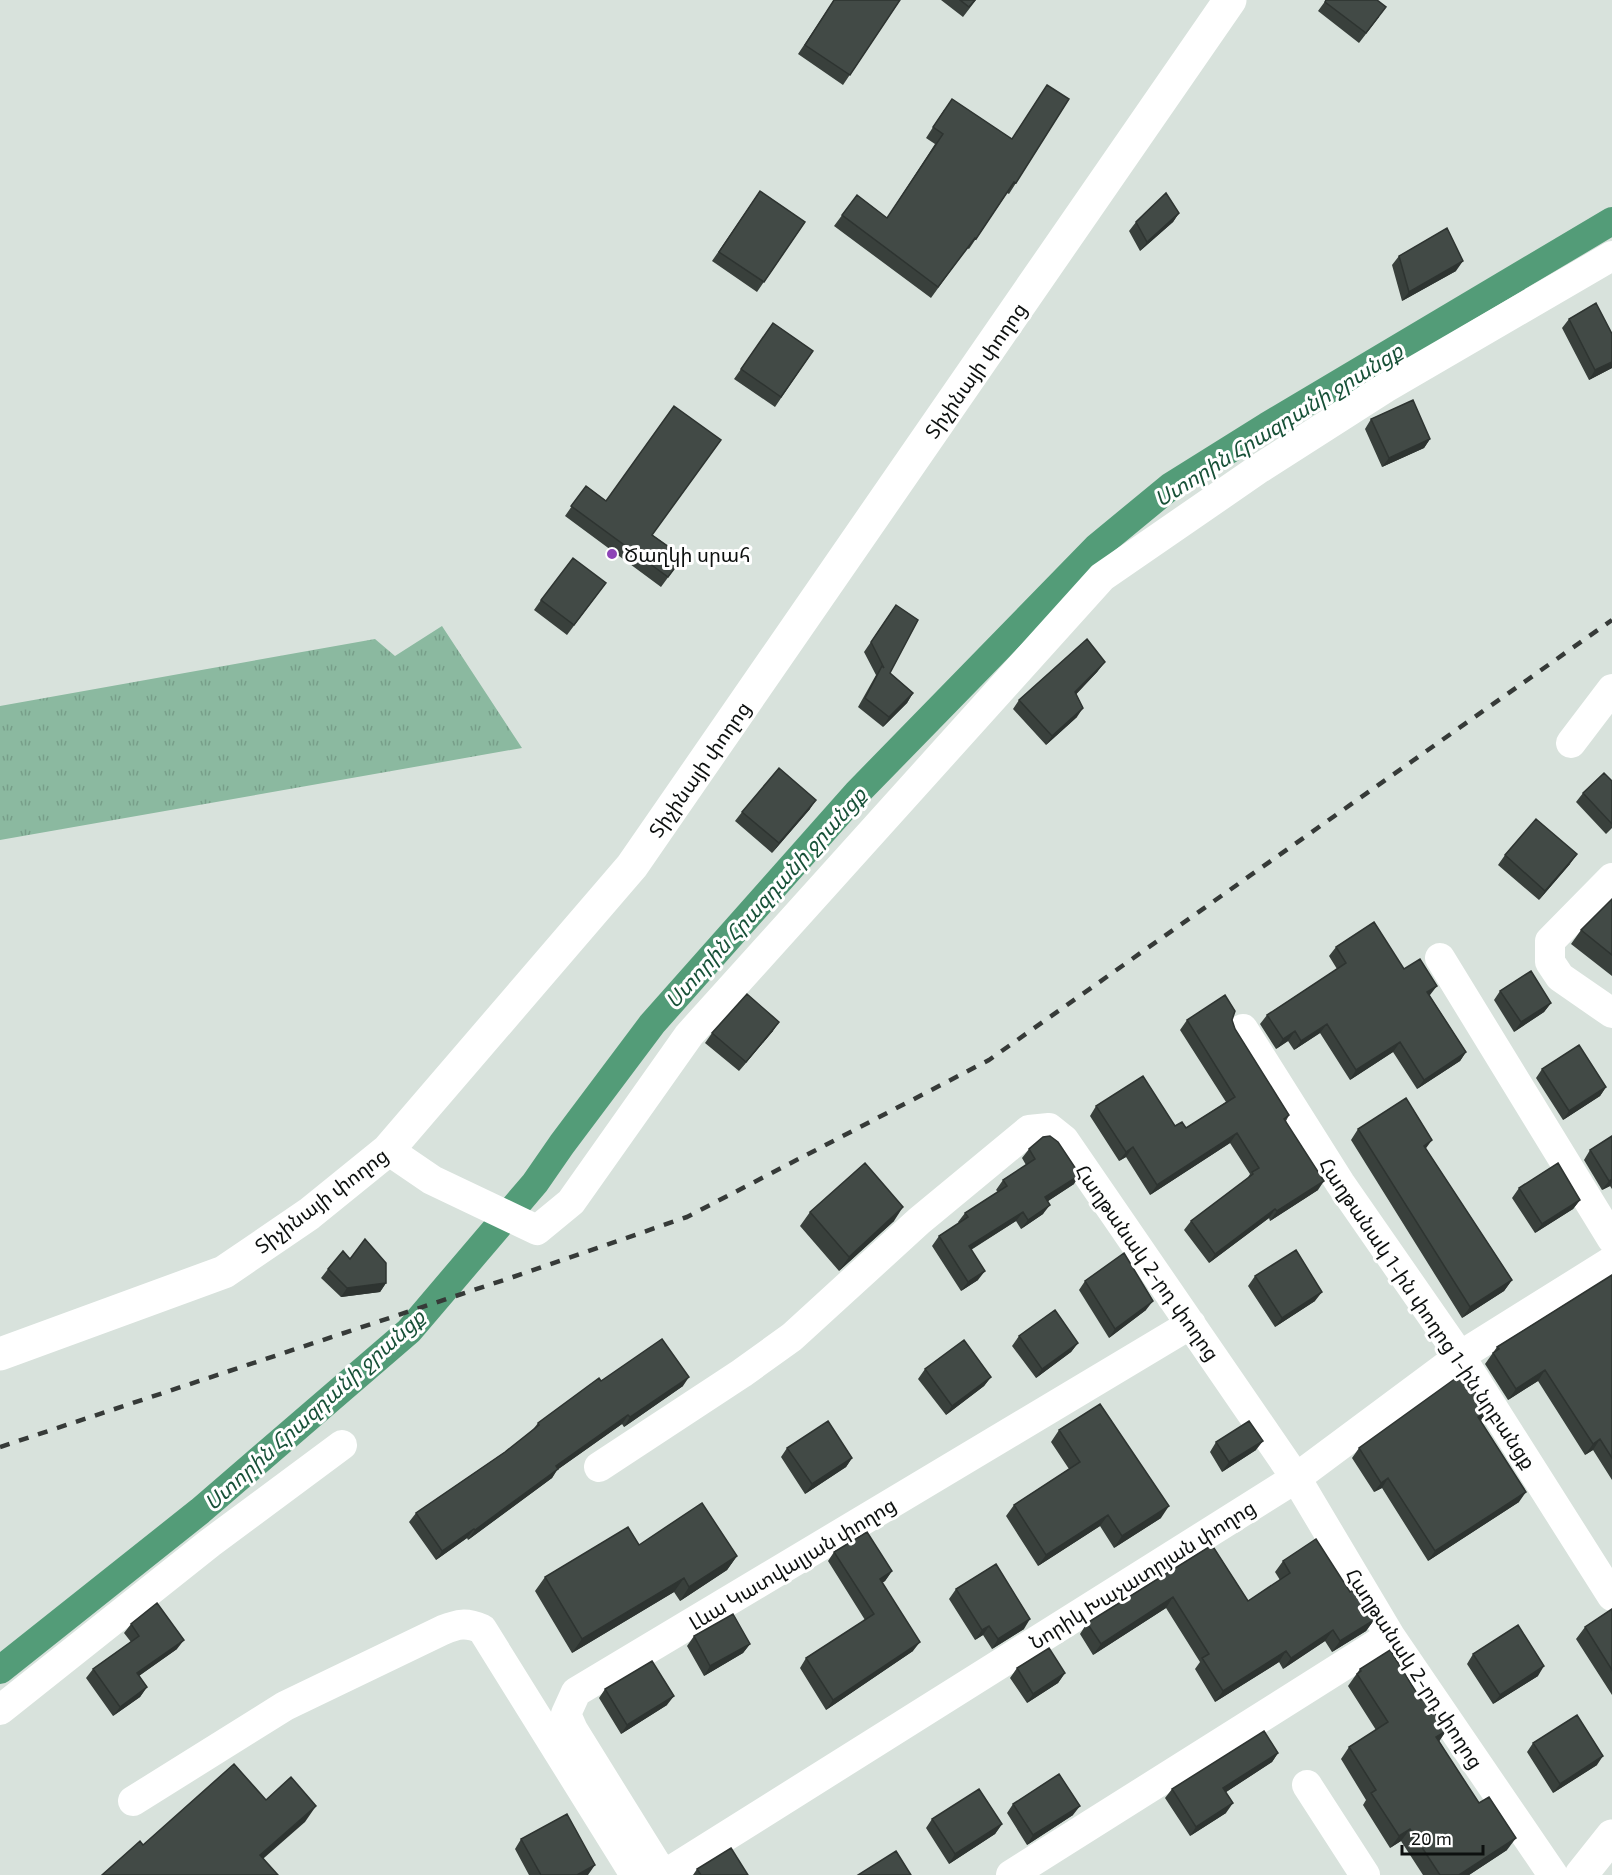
<svg xmlns="http://www.w3.org/2000/svg" width="1612" height="1875" viewBox="0 0 1612 1875" font-family="'Exo 2','Noto Sans Armenian',sans-serif">
	<style>
		.park { fill: url(#park-tufts) }
		.lines { fill: none; stroke-linecap: round; stroke-linejoin: round }
		.canal { stroke: #539c78; stroke-width: 28 }
		.street { stroke: #fff; stroke-width: 30 }
		.secondary { stroke: #fff; stroke-width: 33 }
		.rail { stroke: #363a38; stroke-width: 4.5; stroke-dasharray: 10 10; stroke-linecap: butt }
		.wall { fill: #39403c }
		.shaded-wall { fill: #2e3431 }
		.building { fill: #424a46; stroke: #2e3431; stroke-width: 1.5 }
		.poi-dot { fill: #8d44b7; stroke: #fff; stroke-width: 2 }
		.labels { text-anchor: middle; dominant-baseline: central; stroke-width: 6; stroke-linejoin: round; paint-order: stroke }
		.street-label { font-size: 20px; fill: #0d100f; stroke: #fff }
		.poi-label { font-size: 20px; fill: #0d100f; stroke: #fff; text-anchor: start }
		.water-label { font-size: 21px; font-style: italic; fill: #175037; stroke: #fff }
	</style>
	<defs>
		<pattern id="park-tufts" width="24" height="20" patternUnits="userSpaceOnUse" patternTransform="scale(1.5)"><rect width="24" height="20" fill="#8bb9a0"/><path d="M3 7l-1-3M5 7V3M7 7l1-3M15 17l-1-3M17 17v-4M19 17l1-3" fill="none" stroke="#779e89"/></pattern>
	</defs>
	<rect width="100%" height="100%" fill="#d8e2dc"/>
	<path class="park" d="M442 626 522 748 0 840V706L375 639 395 656Z"/>
	<g class="lines">
		<path class="canal" d="M0 1670 200 1511 409 1331 535 1183 562 1144 652 1024 857 793 1097 547 1171 486 1267 426 1612 221"/>
		<path class="street" d="M1571 743 1612 689
			M1612 878 1550 941V962L1560 977 1612 1013
			M1440 958 1612 1239
			M1243 1029 1340 1183 1460 1356 1612 1596
			M388 1150 432 1180 537 1230 571 1202 689 1035 1102 577 1260 468 1385 388 1612 256
			M599 1467 742 1373 792 1337 919 1221 1029 1130 1049 1128 1064 1140 1296 1478 1390 1636 1553 1875
			M0 1710 210 1543 342 1445
			M1307 1785 1365 1875
			M133 1801 285 1706 443 1630C458 1624 466 1622 482 1629L635 1875
			M663 1875 573 1730 566 1714 576 1692 1191 1324
			M664 1875 1296 1478 1460 1356 1612 1261
			M1011 1875 1390 1636"/>
		<path class="secondary" d="M0 1354 224 1272 309 1214 388 1150 632 866 1230 0
			M1581 1875 1612 1836"/>
		<path class="rail" d="M0 1447 513 1277 687 1217 989 1060 1612 620"/>
	</g>
	<path class="wall" d="M834 0H900L843 85 798 54Z
		M941 0H976L963 17Z
		M1326 0 1379 17 1359 43 1318 11Z
		M944 110 1016 183 1009 194 1007 193 969 249 967 248 931 298 834 226 857 195 887 218 935 144 926 138Z
		M760 191 805 222 757 292 712 261Z
		M1179 213 1173 222 1140 251 1129 231 1136 222Z
		M1399 256 1456 271 1402 301 1392 265Z
		M1569 319 1612 368 1589 380 1562 328Z
		M773 323 813 351 775 407 734 379Z
		M1371 419 1430 439 1424 448 1382 467 1365 429Z
		M586 486 683 557 661 587 565 516Z
		M606 583 567 635 534 610 541 600Z
		M896 605 890 673 913 693 907 703 883 727 858 707 876 675 864 652Z
		M1098 671 1076 694 1077 717 1046 745 1013 709 1019 700Z
		M1612 781V828L1606 834 1576 802 1583 793Z
		M810 809 772 853 735 821 742 812Z
		M1505 855 1570 864 1539 900 1498 865Z
		M1612 899V976L1571 944 1581 930Z
		M1336 947 1404 969 1430 996 1466 1052 1460 1061 1417 1089 1393 1052 1350 1080 1320 1033 1294 1050 1288 1041 1276 1049 1260 1024 1267 1015 1337 969 1329 956Z
		M1500 991 1551 1003 1544 1012 1514 1032 1494 1000Z
		M1187 1020H1232L1235 1029 1289 1115 1286 1121 1318 1190 1270 1221 1269 1218 1209 1263 1184 1230 1191 1221 1247 1179 1250 1174 1230 1143 1150 1195 1126 1157 1119 1161 1090 1116 1096 1106 1186 1128 1226 1102 1180 1030Z
		M773 1031 739 1071 705 1043 712 1033Z
		M1542 1069 1606 1087 1600 1096 1563 1120 1536 1078Z
		M1358 1129 1426 1149 1512 1280 1504 1291 1462 1318 1351 1140Z
		M1612 1136V1189L1610 1186 1602 1190 1584 1160 1590 1150Z
		M1029 1149 1074 1184 1048 1201 1043 1214 1021 1229 1016 1221 971 1250 978 1280 961 1291 932 1246 939 1236 959 1223 958 1222 965 1213 998 1192 996 1190 1003 1180 1026 1165 1022 1158Z
		M1519 1188 1580 1200 1573 1209 1535 1233 1512 1198Z
		M810 1212 894 1221 839 1271 800 1226Z
		M350 1259 386 1283 380 1292 341 1297 321 1278 328 1269Z
		M1612 1275V1480L1593 1450 1585 1455 1538 1381 1508 1400 1485 1364 1497 1347Z
		M1255 1276 1315 1301 1275 1327 1248 1286Z
		M1085 1281 1146 1310 1109 1338 1079 1290Z
		M1019 1336 1078 1343 1071 1352 1036 1378 1012 1346Z
		M925 1369 991 1377 984 1386 946 1415 918 1379Z
		M601 1381 683 1386 624 1427 622 1424 557 1470 552 1478 468 1540 467 1538 436 1560 409 1522 416 1513 505 1452 531 1432 538 1423Z
		M1480 1421 1519 1502 1428 1561 1382 1488 1374 1492 1352 1458 1359 1448Z
		M1059 1430 1161 1518 1114 1548 1100 1526 1038 1566 1006 1516 1014 1505 1069 1469 1051 1442Z
		M1216 1442 1256 1450 1222 1472 1210 1452Z
		M787 1448 852 1458 846 1467 805 1494 781 1457Z
		M639 1545 737 1556 727 1570 680 1601 674 1592 572 1653 535 1591 545 1577Z
		M1212 1545 1248 1601 1280 1580 1275 1572 1283 1561 1350 1592 1374 1620 1366 1631 1332 1652 1325 1641 1283 1669 1279 1662 1215 1702 1195 1669 1200 1662 1166 1608 1093 1655 1080 1634 1087 1623Z
		M834 1552 892 1571 885 1581 882 1583 913 1651 826 1710 800 1668 806 1658 865 1620 828 1561Z
		M956 1589 1024 1629 992 1649 983 1635 975 1640 949 1599Z
		M1612 1609V1695L1576 1639 1585 1627Z
		M131 1624 177 1649 139 1676 147 1687 140 1697 113 1716 86 1678 93 1669 131 1642 124 1633Z
		M694 1636 750 1644 743 1653 704 1676 687 1646Z
		M1473 1654 1538 1676 1493 1704 1467 1664Z
		M1017 1668 1065 1673 1058 1683 1027 1703 1010 1678Z
		M1360 1669 1421 1700 1446 1731 1439 1741 1507 1850 1469 1875H1423L1401 1841 1390 1848 1363 1805 1366 1800 1341 1759 1349 1747 1376 1730 1348 1686Z
		M605 1689 667 1705 621 1734 599 1698Z
		M1533 1743 1597 1765 1553 1793 1527 1752Z
		M1278 1753 1272 1762 1226 1792V1813L1190 1836 1165 1798 1172 1789Z
		M1013 1804 1073 1815 1027 1845 1007 1813Z
		M932 1819 1002 1824 995 1834 949 1864 926 1828Z
		M521 1839 588 1875H529L515 1849Z
		M697 1869 748 1875H693Z"/>
	<path class="shaded-wall" d="M1179 213 1173 222 1140 251 1147 242Z
		M1463 261 1456 271 1402 301 1409 292Z
		M1612 362V368L1589 380 1595 370Z
		M1430 439 1424 448 1382 467 1389 458Z
		M1105 662 1098 671 1069 702 1075 692Z
		M913 693 907 703 883 727 889 717Z
		M1083 708 1077 717 1046 745 1052 736Z
		M816 800 810 809 772 853 779 843Z
		M1577 854 1570 864 1539 900 1545 891Z
		M1437 986 1430 995 1421 1001 1427 992Z
		M1551 1003 1544 1012 1514 1032 1521 1022Z
		M779 1022 773 1031 739 1071 746 1062Z
		M1327 1024 1320 1033 1294 1050 1301 1041Z
		M1295 1031 1288 1041 1276 1049 1283 1039Z
		M1400 1042 1393 1052 1350 1080 1356 1070Z
		M1466 1052 1460 1061 1417 1089 1424 1080Z
		M1606 1087 1600 1096 1563 1120 1569 1111Z
		M1237 1133 1230 1143 1150 1195 1157 1185Z
		M1432 1140 1424 1151V1146Z
		M1133 1147 1126 1157 1119 1161 1126 1152Z
		M1080 1175 1074 1184 1039 1207 1045 1197Z
		M1612 1179V1182L1610 1186 1602 1190 1609 1181Z
		M1324 1181 1318 1190 1270 1221 1277 1211Z
		M1580 1200 1573 1209 1535 1233 1542 1224Z
		M1050 1205 1043 1214 1021 1229 1028 1220Z
		M903 1207 894 1221 839 1271 849 1257Z
		M1275 1209 1269 1218 1209 1263 1215 1254Z
		M1023 1212 1016 1221 962 1255 969 1246Z
		M985 1271 978 1280 961 1291 968 1282Z
		M1512 1280 1504 1291 1462 1318 1470 1307Z
		M386 1283 380 1292 341 1297 347 1288Z
		M1322 1292 1315 1301 1275 1327 1282 1318Z
		M1153 1301 1146 1310 1109 1338 1115 1329Z
		M1078 1343 1071 1352 1036 1378 1042 1369Z
		M1545 1370 1538 1381 1508 1400 1516 1389Z
		M689 1377 683 1386 624 1427 630 1417Z
		M991 1377 984 1386 946 1415 952 1406Z
		M1487 1411 1481 1421 1471 1427 1478 1417Z
		M628 1415 622 1424 557 1470 552 1478 468 1540 475 1530 556 1466Z
		M1600 1439 1593 1450 1585 1455 1593 1444Z
		M1263 1441 1256 1450 1222 1472 1229 1462Z
		M852 1458 846 1467 805 1494 812 1484Z
		M1388 1478 1382 1488 1374 1492 1381 1483Z
		M1526 1492 1519 1502 1428 1561 1435 1551Z
		M1169 1506 1161 1518 1114 1548 1122 1536Z
		M1108 1515 1100 1526 1038 1566 1046 1555Z
		M474 1529 467 1538 436 1560 442 1551Z
		M737 1556 727 1570 680 1601 689 1587Z
		M892 1571 885 1581 873 1589 880 1579Z
		M684 1578 674 1592 572 1653 582 1639Z
		M1173 1597 1166 1608 1093 1655 1101 1644Z
		M1030 1619 1024 1629 992 1649 998 1639Z
		M1374 1620 1366 1631 1332 1652 1340 1641Z
		M989 1626 983 1635 975 1640 982 1630Z
		M1333 1630 1325 1641 1283 1669 1291 1658Z
		M184 1640 177 1649 130 1682 137 1673Z
		M920 1642 913 1651 826 1710 833 1700Z
		M750 1644 743 1653 704 1676 710 1666Z
		M1286 1651 1279 1662 1215 1702 1223 1691Z
		M1544 1666 1538 1676 1493 1704 1500 1695Z
		M1065 1673 1058 1683 1027 1703 1033 1694Z
		M147 1687 140 1697 113 1716 120 1707Z
		M674 1696 667 1705 621 1734 627 1725Z
		M1446 1731 1438 1743 1436 1737Z
		M1278 1753 1272 1762 1217 1798 1223 1788Z
		M1603 1756 1597 1765 1553 1793 1560 1784Z
		M1233 1803 1226 1813 1190 1836 1196 1827Z
		M316 1806 305 1822 249 1871 260 1855Z
		M1080 1806 1073 1815 1027 1845 1033 1835Z
		M1002 1824 995 1834 949 1864 955 1854Z
		M1410 1829 1401 1841 1390 1848 1399 1836Z
		M1516 1838 1507 1850 1469 1875H1459Z
		M595 1865 588 1875H577Z"/>
	<path class="building" d="M834 0H900L850 75 805 45Z
		M960 0H975L969 7Z
		M1326 0H1377L1386 7 1366 33 1325 2Z
		M1047 85 1069 99 1016 183 1014 182 976 239 975 238 938 287 842 215 857 195 887 218 943 134 933 127 952 99 1012 139Z
		M760 191 805 222 764 282 719 252Z
		M1166 193 1179 213 1147 242 1136 222Z
		M1447 228 1463 261 1409 292 1399 256Z
		M1596 303 1612 334V362L1595 370 1569 319Z
		M773 323 813 351 781 397 741 369Z
		M1413 400 1430 439 1389 458 1371 419Z
		M674 406 721 440 652 535 683 557 668 577 571 506 586 486 606 501Z
		M573 558 606 583 574 625 541 600Z
		M896 605 918 620 890 673 913 693 889 717 865 698 882 666 884 668 871 642Z
		M1087 639 1105 662 1075 692 1083 708 1052 736 1019 700Z
		M779 768 816 800 779 843 742 812Z
		M1604 773 1612 781V824L1583 793Z
		M1536 819 1577 854 1545 891 1505 855Z
		M1612 899V955L1581 930Z
		M1374 922 1404 969 1420 959 1437 986 1427 992 1466 1052 1424 1080 1400 1042 1356 1070 1327 1024 1301 1041 1295 1031 1283 1039 1267 1015 1346 963 1336 947Z
		M1531 971 1551 1003 1521 1022 1500 991Z
		M747 994 779 1022 746 1062 712 1033Z
		M1225 995 1235 1011 1232 1020 1235 1029 1289 1115 1284 1119 1324 1181 1277 1211 1275 1209 1215 1254 1191 1221 1253 1174 1252 1172 1259 1168 1237 1133 1157 1185 1133 1147 1126 1152 1096 1106 1143 1076 1175 1126 1182 1122 1186 1128 1235 1097 1187 1020Z
		M1579 1045 1606 1087 1569 1111 1542 1069Z
		M1406 1098 1432 1140 1424 1146 1512 1280 1470 1307 1358 1129Z
		M1050 1136 1058 1142 1080 1175 1045 1197 1050 1205 1028 1220 1023 1212 969 1246 985 1271 968 1282 939 1236 968 1217 965 1213 1007 1186 1003 1180 1035 1159 1029 1149 1043 1137Z
		M1612 1136V1179L1609 1181 1590 1150Z
		M865 1163 903 1207 849 1257 810 1212Z
		M1558 1163 1580 1200 1542 1224 1519 1188Z
		M365 1239 386 1263V1283L347 1288 328 1269 343 1251 350 1259Z
		M1296 1250 1322 1292 1282 1318 1255 1276Z
		M1124 1253 1153 1301 1115 1329 1085 1281Z
		M1612 1275V1458L1600 1439 1593 1444 1545 1370 1516 1389 1493 1353 1499 1349 1497 1347Z
		M1055 1310 1078 1343 1042 1369 1019 1336Z
		M662 1339 689 1377 630 1417 628 1415 556 1466 558 1469 475 1530 474 1529 442 1551 416 1513 505 1452 539 1425 538 1423 599 1378 601 1381Z
		M964 1340 991 1377 952 1406 925 1369Z
		M1463 1373 1487 1411 1478 1417 1526 1492 1435 1551 1388 1478 1381 1483 1359 1448Z
		M1100 1404 1169 1506 1122 1536 1108 1515 1046 1555 1014 1505 1080 1462 1059 1430Z
		M828 1421 852 1458 812 1484 787 1448Z
		M1249 1421 1263 1441 1229 1462 1216 1442Z
		M702 1503 737 1556 689 1587 684 1578 582 1639 545 1577 628 1527 639 1545Z
		M867 1532 892 1571 880 1579 920 1642 833 1700 806 1658 874 1614 834 1552Z
		M1316 1539 1350 1592 1355 1589 1374 1620 1340 1641 1333 1630 1291 1658 1286 1651 1223 1691 1202 1658 1209 1654 1173 1597 1101 1644 1087 1623 1212 1545 1248 1601 1290 1573 1283 1561Z
		M996 1564 1030 1619 998 1639 989 1626 982 1630 956 1589Z
		M157 1603 184 1640 137 1673 147 1687 120 1707 93 1669 139 1636 131 1624Z
		M1612 1609V1670L1585 1627Z
		M733 1614 750 1644 710 1666 694 1636Z
		M1518 1625 1544 1666 1500 1695 1473 1654Z
		M1049 1648 1065 1673 1033 1694 1017 1668Z
		M1390 1650 1421 1700 1425 1698 1446 1731 1436 1737 1479 1803 1489 1797 1516 1838 1459 1875H1440L1410 1829 1399 1836 1371 1793 1376 1790 1349 1747 1388 1722 1357 1674 1361 1671 1360 1669Z
		M652 1661 674 1696 627 1725 605 1689Z
		M1577 1715 1603 1756 1560 1784 1533 1743Z
		M1264 1731 1278 1753 1223 1788 1233 1803 1196 1827 1172 1789Z
		M234 1764 266 1800 291 1777 316 1806 260 1855 278 1875H102L140 1841 143 1845Z
		M1059 1774 1080 1806 1033 1835 1013 1804Z
		M979 1789 1002 1824 955 1854 932 1819Z
		M567 1814 595 1865 577 1875H541L521 1839Z
		M731 1848 748 1875H701L697 1869Z
		M896 1851 911 1875H858Z"/>
	<circle class="poi-dot" cx="612" cy="554" r="6"/>
	<g class="labels">
		<g class="street-label">
			<text transform="translate(975 370) rotate(-55)">Տիչինայի փողոց</text>
			<text transform="translate(699 769) rotate(-55)">Տիչինայի փողոց</text>
			<text transform="translate(321 1200) rotate(-37)">Տիչինայի փողոց</text>
			<text transform="translate(1148 1262) rotate(55)">Հաղթանակ 2-րդ փողոց</text>
			<text transform="translate(1428 1313) rotate(56)">Հաղթանակ 1-ին փողոց 1-ին նրբանցք</text>
			<text transform="translate(792 1563) rotate(-31)">Լևա Կատվալյան փողոց</text>
			<text transform="translate(1142 1574) rotate(-32)">Նորիկ Խաչատրյան փողոց</text>
			<text transform="translate(1415 1668) rotate(57)">Հաղթանակ 2-րդ փողոց</text>
		</g>
		<g class="poi-label">
			<text x="624" y="554">Ծաղկի սրահ</text>
		</g>
		<g class="water-label">
			<text transform="translate(1278 424) rotate(-32)">Ստորին Հրազդանի ջրանցք</text>
			<text transform="translate(765 897) rotate(-48)">Ստորին Հրազդանի ջրանցք</text>
			<text transform="translate(314 1409) rotate(-42)">Ստորին Հրազդանի ջրանցք</text>
		</g>
	</g>
	<path d="M1402 1845v9h81v-9" fill="none" stroke="#0d100f" stroke-width="3"/>
	<text x="1411" y="1845" font-size="18" fill="#0d100f" stroke="#ffffff" stroke-width="4.5" paint-order="stroke">20 m</text>
</svg>
